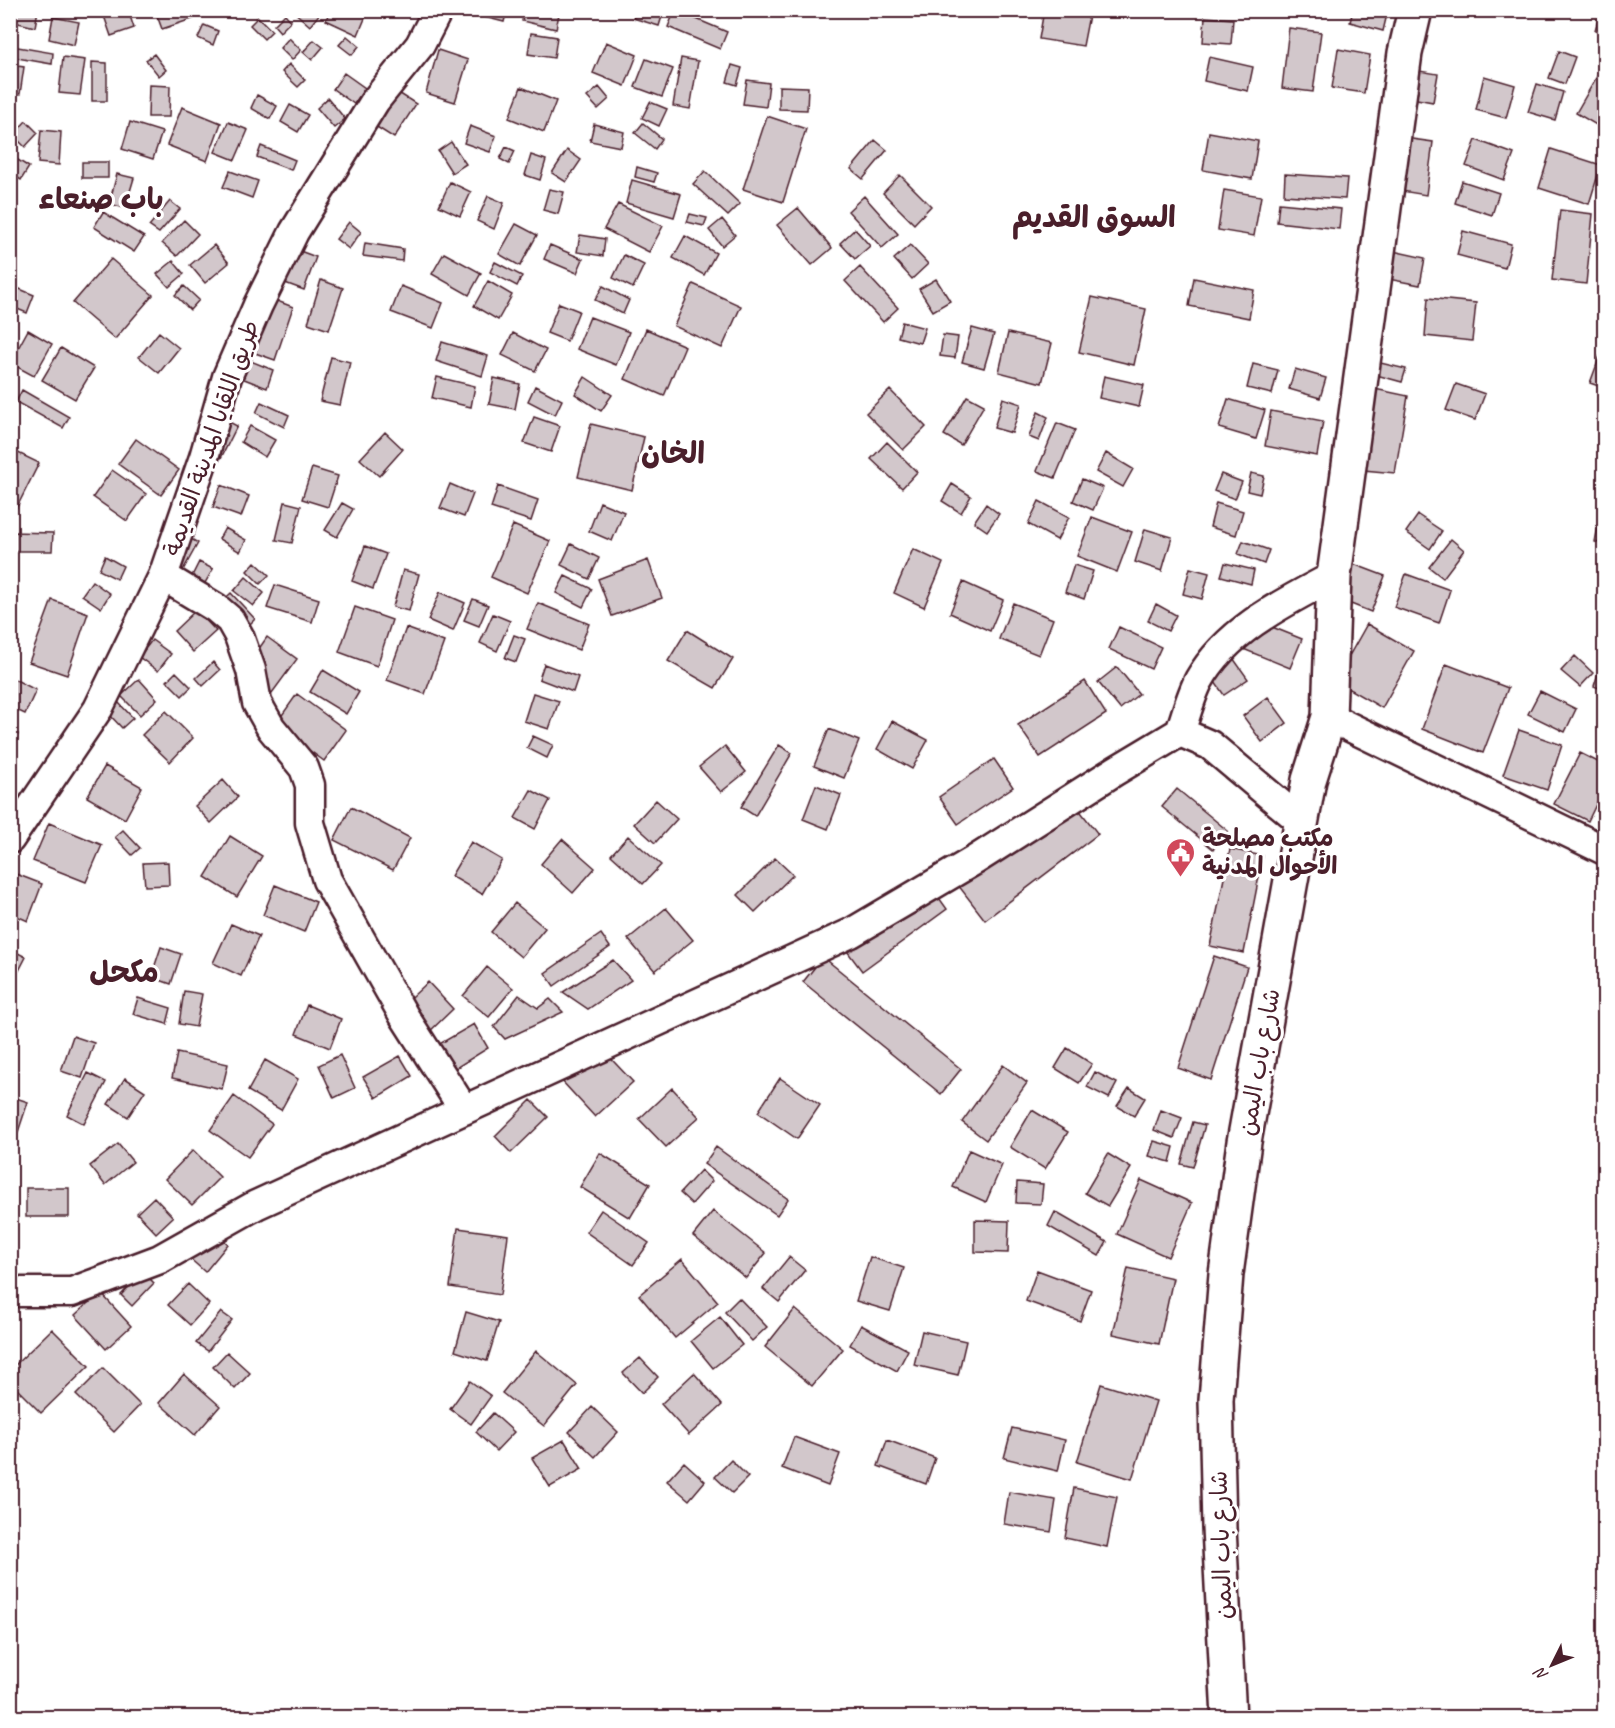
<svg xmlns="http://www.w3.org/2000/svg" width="1615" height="1728" viewBox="0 0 1615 1728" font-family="Caveat,'Playpen Sans Arabic',sans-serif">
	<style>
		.building { fill: #d2c7cb; stroke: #4a1f2b; stroke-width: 1.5 }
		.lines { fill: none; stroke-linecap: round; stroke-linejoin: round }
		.minor-casing { stroke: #4a1f2b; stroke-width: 33 }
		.tertiary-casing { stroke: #4a1f2b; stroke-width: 38 }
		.minor { stroke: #fff; stroke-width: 28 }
		.tertiary { stroke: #fff; stroke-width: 33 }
		.labels { text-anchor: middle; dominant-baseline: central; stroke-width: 6; stroke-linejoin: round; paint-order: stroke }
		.street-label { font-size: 24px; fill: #4a1f2b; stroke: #fff }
		.poi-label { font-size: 24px; font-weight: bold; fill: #4a1f2b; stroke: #fff; text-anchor: start }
		.district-label { font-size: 30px; font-weight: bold; fill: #4a1f2b; stroke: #fff }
	</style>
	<rect width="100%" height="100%" fill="#fff"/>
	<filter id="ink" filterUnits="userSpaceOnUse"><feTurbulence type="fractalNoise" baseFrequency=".0167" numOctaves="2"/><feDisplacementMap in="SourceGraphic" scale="12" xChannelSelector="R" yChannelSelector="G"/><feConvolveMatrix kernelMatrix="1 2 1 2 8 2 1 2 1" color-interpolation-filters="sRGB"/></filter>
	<g filter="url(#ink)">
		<path class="building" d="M16 10H38L35 27 14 22Z
			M102 10H128L134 28 111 36Z
			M155 10H192L195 18 162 29Z
			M292 10H320L321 12 310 26Z
			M330 10H355L366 16 358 35 326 20Z
			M457 10H507L504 22Z
			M524 10H542L559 14 556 29 522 21Z
			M636 10H664L659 26 633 18Z
			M675 10 727 32 720 49 668 27Z
			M1044 10H1090L1083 46 1039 39Z
			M1353 10H1388L1383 31 1350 22Z
			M1601 10H1604V33L1595 30Z
			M285 14 291 21 280 32 274 25Z
			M53 17 79 22 74 45 49 39Z
			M258 17 272 31 264 39 250 25Z
			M1205 17 1233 19 1231 44 1203 42Z
			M204 25 218 31 213 45 198 38Z
			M1289 28 1321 32 1313 92 1282 88Z
			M531 33 557 37 554 58 528 54Z
			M347 36 359 46 352 55 339 45Z
			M289 38 301 50 292 60 280 48Z
			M314 40 323 47 312 60 303 52Z
			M606 42 637 55 625 86 593 73Z
			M12 46 53 53 52 64 11 57Z
			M1338 49 1370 55 1364 93 1332 88Z
			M438 50 468 60 455 102 426 93Z
			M1559 51 1575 57 1565 84 1549 78Z
			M154 54 166 70 159 76 146 60Z
			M63 57 85 60 80 95 59 93Z
			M1209 57 1253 67 1248 91 1204 81Z
			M681 58 698 61 690 109 673 106Z
			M646 59 673 69 662 97 635 87Z
			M92 62 107 63V101H92Z
			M289 64 305 80 298 87 282 72Z
			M10 65 24 67 20 94 10 93Z
			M732 65 742 68 737 85 727 82Z
			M1395 67 1438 74 1433 102 1390 94Z
			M344 73 365 88 354 104 333 89Z
			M1599 73 1604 77V126L1603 129 1576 113Z
			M1484 76 1515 85 1506 118 1476 110Z
			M747 80 769 83 766 107 743 104Z
			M1537 84 1563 92 1555 120 1528 112Z
			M149 85 170 86 169 117H148Z
			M779 86 808 87 807 110 779 109Z
			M521 87 556 101 544 132 509 118Z
			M599 87 609 99 598 109 587 97Z
			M394 90 416 104 394 138 372 124Z
			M257 95 277 106 270 119 251 108Z
			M328 98 345 119 334 128 317 108Z
			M650 102 667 109 659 126 642 118Z
			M290 105 308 115 298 132 281 122Z
			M182 107 221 123 207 161 167 145Z
			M767 116 806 129 783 202 743 189Z
			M26 121 38 133 25 147 13 135Z
			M130 122 162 132 153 159 122 149Z
			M228 122 248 130 235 160 215 152Z
			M643 123 662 139 655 149 635 133Z
			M594 124 624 132 621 147 590 141Z
			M470 126 496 136 490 152 464 143Z
			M41 130 61 132 59 165 38 163Z
			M1209 132 1258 141 1252 179 1203 170Z
			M1390 136 1433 142 1426 195 1383 188Z
			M875 140 887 150 863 179 851 169Z
			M1476 140 1514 154 1504 180 1466 166Z
			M451 142 466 164 452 173 438 151Z
			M261 146 295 160 291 170 257 157Z
			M506 147 515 151 509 164 500 159Z
			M1551 149 1601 165 1589 204 1539 188Z
			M567 150 581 160 566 182 552 173Z
			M10 155 29 167 21 180 10 173Z
			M531 155 546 160 540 180 525 175Z
			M82 162H108V178H82Z
			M637 167 657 173 654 182 635 177Z
			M230 171 258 181 252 198 223 187Z
			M705 171 740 204 728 216 693 184Z
			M117 174 134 178 125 208 109 204Z
			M1285 174 1347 178 1345 199 1284 195Z
			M900 175 931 206 914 224 883 193Z
			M632 180 681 194 674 217 626 203Z
			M1462 181 1499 193 1492 215 1455 203Z
			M450 182 471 192 460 216 439 206Z
			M549 189 564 192 558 214 543 210Z
			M1224 190 1261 196 1254 236 1218 230Z
			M488 196 504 203 494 229 477 221Z
			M864 196 898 234 882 248 848 211Z
			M170 201 180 209 159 233 149 226Z
			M1279 203 1341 209 1339 229 1277 222Z
			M618 204 663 226 649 252 604 229Z
			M798 208 832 248 812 265 777 225Z
			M1560 210 1593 214 1586 284 1552 280Z
			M103 212 144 237 134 252 94 227Z
			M690 214 707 218 704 226 687 222Z
			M722 219 735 235 722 246 709 230Z
			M184 220 198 234 177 256 162 243Z
			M349 222 361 232 349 249 336 239Z
			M516 224 537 235 520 266 499 254Z
			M855 229 870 246 855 259 840 243Z
			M1463 231 1511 244 1505 268 1457 255Z
			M580 235 605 239 603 256 577 252Z
			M685 236 716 253 704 275 673 258Z
			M365 243 403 249 402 261 363 256Z
			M281 244 316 257 304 290 269 277Z
			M214 245 229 263 205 283 190 265Z
			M550 245 583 259 577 273 544 259Z
			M910 245 928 264 912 279 894 259Z
			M1393 251 1425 258 1420 285 1388 279Z
			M444 253 481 273 469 295 432 274Z
			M624 255 644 265 633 288 613 278Z
			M111 259 153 295 115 339 73 303Z
			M173 261 184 274 169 287 157 274Z
			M495 262 522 276 517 286 490 272Z
			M860 267 898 308 883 322 845 281Z
			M1194 278 1254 290 1249 318 1189 306Z
			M936 279 950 301 933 311 919 289Z
			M321 280 343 288 329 330 308 323Z
			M488 281 512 295 498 320 474 306Z
			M693 284 741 306 722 348 674 326Z
			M10 285 34 295 27 313 10 306Z
			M184 286 199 300 190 310 175 295Z
			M401 286 443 303 433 328 391 312Z
			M603 286 629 300 623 314 595 300Z
			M256 293 293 307 275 360 238 347Z
			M1092 297 1146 309 1134 365 1079 352Z
			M1428 298 1476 303 1472 341 1425 336Z
			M559 303 579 311 567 341 547 333Z
			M590 317 629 332 616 365 577 349Z
			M902 322 925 328 920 343 898 337Z
			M972 328 994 334 984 368 962 362Z
			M646 329 685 346 664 396 625 379Z
			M28 330 52 344 34 376 10 363Z
			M159 332 179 348 159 373 139 357Z
			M513 333 546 350 535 371 502 355Z
			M1008 333 1052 343 1042 383 999 372Z
			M943 335 958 337 955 358 940 356Z
			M442 342 488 356 482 376 436 361Z
			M61 348 94 368 75 399 42 380Z
			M236 355 273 370 267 388 229 373Z
			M1600 356 1604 358V388L1590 383Z
			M331 357 350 362 340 405 320 401Z
			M1372 361 1406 369 1402 382 1369 373Z
			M1253 364 1278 370 1272 394 1247 388Z
			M1295 369 1326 378 1320 398 1289 389Z
			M1104 376 1144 385 1139 407 1099 398Z
			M437 377 475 386 471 407 432 398Z
			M585 377 612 395 601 411 575 394Z
			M494 378 520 384 515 409 489 404Z
			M1456 384 1485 394 1475 420 1446 410Z
			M535 386 562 400 555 415 528 401Z
			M1370 388 1408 396 1395 473 1353 469Z
			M22 390 69 417 63 428 16 402Z
			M890 390 926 427 903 450 866 413Z
			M967 396 984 405 961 445 944 435Z
			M1003 398 1021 404 1012 433 994 428Z
			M1228 399 1265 410 1256 439 1219 428Z
			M261 402 289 415 284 427 256 413Z
			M1271 411 1323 421 1317 456 1265 446Z
			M1038 412 1048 417 1039 441 1029 437Z
			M216 415 237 426 221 458 200 448Z
			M534 417 560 426 551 452 524 443Z
			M1057 423 1075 430 1055 478 1037 471Z
			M591 424 644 437 632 490 578 477Z
			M250 426 275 440 265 457 241 442Z
			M385 432 403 449 379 476 360 459Z
			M136 439 179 470 161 495 118 464Z
			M887 442 917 472 902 488 871 459Z
			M10 449 39 463 16 509 10 506Z
			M1106 453 1133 469 1123 487 1096 472Z
			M312 468 338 476 328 507 302 499Z
			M112 470 146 494 127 521 93 497Z
			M1251 473 1264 476 1260 494 1247 491Z
			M1221 474 1242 482 1235 499 1214 491Z
			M1082 479 1103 488 1093 510 1073 501Z
			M450 484 473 494 464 517 440 508Z
			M952 484 971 496 961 513 942 501Z
			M221 485 249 496 241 517 213 507Z
			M498 486 538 500 531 521 491 508Z
			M1604 497V544L1595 542Z
			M1039 501 1069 517 1057 540 1028 524Z
			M285 502 301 506 292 543 276 540Z
			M600 502 624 512 612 541 589 531Z
			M342 503 353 509 337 537 325 530Z
			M1216 503 1243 511 1236 535 1210 527Z
			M986 504 999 514 987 531 974 522Z
			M1418 515 1442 531 1430 549 1406 532Z
			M1092 517 1132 532 1117 572 1077 556Z
			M513 525 550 541 527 593 491 577Z
			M173 528 198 543 182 572 157 557Z
			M225 528 246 540 240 552 219 539Z
			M1145 529 1172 537 1162 571 1135 562Z
			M10 532 53 533 52 551H10Z
			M1451 539 1464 550 1443 578 1429 567Z
			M1243 541 1269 550 1264 564 1238 554Z
			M571 544 599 558 589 579 561 565Z
			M365 546 386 554 373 589 352 581Z
			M913 549 943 563 924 607 894 593Z
			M105 556 123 566 117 579 99 570Z
			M1340 559 1385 576 1371 612 1326 594Z
			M648 560 662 598 612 616 598 579Z
			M199 562 213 569 205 583 192 576Z
			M255 562 269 575 260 584 247 571Z
			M1225 563 1254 570 1251 584 1221 576Z
			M1074 565 1093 571 1084 599 1065 592Z
			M1190 568 1209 573 1202 599 1183 594Z
			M403 570 419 574 409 611 393 607Z
			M1406 574 1450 590 1439 623 1394 607Z
			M565 576 592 589 583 607 556 593Z
			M246 577 264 593 253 606 234 591Z
			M92 581 110 594 101 608 82 595Z
			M963 582 1003 600 990 631 950 613Z
			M275 585 319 599 312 622 267 608Z
			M440 592 465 603 453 631 428 620Z
			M231 593 255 619 241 633 216 607Z
			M473 599 488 605 479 626 464 620Z
			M52 600 88 613 67 675 29 662Z
			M538 603 589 624 579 650 527 629Z
			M1013 603 1053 619 1039 655 999 639Z
			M1156 604 1176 615 1168 631 1148 621Z
			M355 607 392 620 377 666 339 652Z
			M196 610 216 631 193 652 174 631Z
			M493 614 510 621 497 651 480 643Z
			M1247 617 1302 639 1290 668 1236 646Z
			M1367 624 1414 651 1382 708 1335 681Z
			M1119 627 1161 647 1151 669 1109 649Z
			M406 628 444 642 425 694 387 680Z
			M687 630 733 659 715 688 668 661Z
			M514 635 525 639 516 662 505 658Z
			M267 637 297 659 272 693 243 672Z
			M152 640 171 654 158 671 139 657Z
			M1226 648 1248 679 1224 695 1203 665Z
			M1604 655V690L1594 686Z
			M1575 656 1593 673 1580 687 1561 671Z
			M213 662 220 670 203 686 196 678Z
			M544 664 578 677 573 692 539 679Z
			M1446 664 1508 688 1483 753 1422 729Z
			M1117 667 1139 694 1120 709 1098 682Z
			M323 670 359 692 346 714 310 692Z
			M176 672 191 687 182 696 167 681Z
			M10 677 36 690 25 714 10 707Z
			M139 679 157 699 140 715 121 696Z
			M1085 681 1106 714 1040 757 1018 725Z
			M1540 691 1576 709 1565 732 1528 714Z
			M533 693 559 701 549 729 524 721Z
			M297 694 346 730 324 761 275 725Z
			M1268 697 1287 723 1262 742 1243 716Z
			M118 702 133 718 122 728 107 712Z
			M166 711 193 738 170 762 142 735Z
			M892 721 928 740 912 769 877 749Z
			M829 729 859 741 844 778 814 766Z
			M1519 730 1562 745 1547 790 1503 775Z
			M10 732 18 734 11 755H10Z
			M533 736 553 745 547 758 527 748Z
			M779 745 792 753 755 816 741 807Z
			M725 746 746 772 721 792 699 767Z
			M1580 753 1604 765V788L1588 821 1554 804Z
			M994 759 1013 787 958 824 939 797Z
			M105 766 142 787 125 819 87 797Z
			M223 780 238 797 211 823 195 806Z
			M816 785 841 795 828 829 803 819Z
			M1177 789 1228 831 1213 849 1162 807Z
			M531 790 550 800 535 829 515 818Z
			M1071 799 1098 834 985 920 958 885Z
			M656 800 677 819 655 843 634 824Z
			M351 807 410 838 393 870 334 840Z
			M49 823 102 845 86 882 33 861Z
			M123 830 140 848 132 855 115 837Z
			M230 836 262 856 237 897 205 877Z
			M628 836 661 865 643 884 611 855Z
			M562 839 595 868 573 893 541 864Z
			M471 842 502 860 482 894 451 876Z
			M1230 849 1263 856 1244 953 1210 946Z
			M775 858 793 875 755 912 738 895Z
			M168 862 169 885 145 886 143 863Z
			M16 874 42 884 28 921 10 913V886Z
			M927 881 947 909 862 971 841 943Z
			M275 885 316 902 304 932 263 915Z
			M515 903 545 928 521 957 491 932Z
			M666 908 693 940 655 971 628 939Z
			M231 924 259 936 241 976 213 963Z
			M601 934 610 947 554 986 545 973Z
			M161 947 181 954 171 984 151 977Z
			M10 949 26 957 10 988Z
			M1214 956 1247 967 1211 1080 1178 1068Z
			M823 957 961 1069 941 1094 803 982Z
			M613 960 631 980 588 1009 563 992Z
			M487 967 513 988 489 1017 463 996Z
			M428 982 453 1009 425 1036 399 1009Z
			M184 991 202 994 196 1027 179 1024Z
			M519 995 538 1008 550 999 563 1012 505 1039 494 1027Z
			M138 998 171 1008 167 1024 133 1014Z
			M307 1005 341 1019 330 1048 296 1034Z
			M474 1024 488 1048 451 1071 436 1046Z
			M73 1036 94 1043 82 1078 61 1071Z
			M598 1045 633 1082 595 1117 561 1080Z
			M1067 1048 1092 1064 1079 1083 1055 1068Z
			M177 1053 228 1064 222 1089 172 1078Z
			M340 1055 355 1088 334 1098 319 1065Z
			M400 1056 412 1076 376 1098 363 1077Z
			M265 1060 298 1079 281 1110 248 1091Z
			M1003 1065 1027 1083 986 1140 962 1122Z
			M1095 1072 1117 1083 1109 1098 1087 1087Z
			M88 1073 106 1082 84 1124 67 1115Z
			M125 1078 145 1091 128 1117 108 1104Z
			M780 1078 820 1105 797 1139 758 1112Z
			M672 1088 699 1117 666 1147 639 1119Z
			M1129 1088 1145 1098 1134 1116 1117 1106Z
			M10 1096 28 1102 17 1135 10 1133Z
			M234 1096 272 1124 248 1157 210 1130Z
			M531 1100 548 1117 511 1153 495 1136Z
			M1032 1110 1068 1132 1045 1169 1010 1147Z
			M1161 1110 1182 1118 1174 1138 1154 1130Z
			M1193 1122 1205 1125 1193 1167 1181 1164Z
			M1154 1141 1174 1147 1170 1162 1149 1156Z
			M118 1144 133 1162 105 1185 90 1166Z
			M716 1147 788 1199 777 1215 704 1164Z
			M193 1150 220 1177 192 1205 165 1179Z
			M969 1150 1002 1165 986 1202 953 1187Z
			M600 1153 650 1184 630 1218 580 1187Z
			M1108 1154 1131 1168 1108 1206 1085 1193Z
			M701 1170 712 1181 692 1204 680 1193Z
			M1141 1180 1192 1203 1168 1257 1117 1234Z
			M1017 1182 1043 1184 1041 1204 1016 1203Z
			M26 1188H69V1217H26Z
			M154 1197 173 1217 156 1233 137 1213Z
			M601 1210 649 1243 633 1265 586 1232Z
			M713 1211 766 1253 746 1278 693 1236Z
			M1055 1212 1107 1242 1099 1256 1048 1226Z
			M975 1220 1009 1221 1008 1253 975 1252Z
			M210 1228 228 1244 205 1272 187 1256Z
			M458 1228 508 1235 500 1295 450 1287Z
			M789 1257 805 1270 779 1302 763 1289Z
			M870 1257 904 1268 890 1311 856 1301Z
			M682 1259 718 1302 675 1338 639 1295Z
			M1128 1268 1173 1278 1159 1344 1113 1334Z
			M1037 1270 1091 1290 1080 1321 1026 1301Z
			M143 1272 154 1283 132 1306 121 1295Z
			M188 1284 209 1304 190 1325 168 1305Z
			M100 1292 131 1326 106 1349 75 1315Z
			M739 1298 767 1327 752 1341 725 1312Z
			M795 1309 843 1349 812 1386 765 1347Z
			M221 1312 232 1320 208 1351 196 1343Z
			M466 1312 499 1322 487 1361 455 1351Z
			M720 1317 742 1345 713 1368 691 1341Z
			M861 1325 908 1350 897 1371 850 1345Z
			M52 1329 89 1366 41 1413 10 1382V1370Z
			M922 1331 966 1341 958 1375 914 1365Z
			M536 1351 577 1385 544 1426 502 1393Z
			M227 1352 250 1373 235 1389 213 1367Z
			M640 1358 658 1377 642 1393 623 1373Z
			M103 1368 140 1405 114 1432 76 1395Z
			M694 1373 722 1405 689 1435 661 1404Z
			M184 1374 220 1406 195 1435 159 1403Z
			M470 1381 491 1396 471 1424 450 1409Z
			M1101 1384 1156 1401 1132 1479 1077 1462Z
			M592 1407 618 1432 595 1457 569 1432Z
			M493 1413 514 1432 496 1451 476 1432Z
			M1012 1428 1065 1440 1058 1471 1004 1458Z
			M794 1437 840 1454 828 1486 782 1468Z
			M564 1440 582 1469 550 1487 532 1458Z
			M887 1440 935 1458 926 1484 878 1466Z
			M731 1460 748 1477 732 1493 715 1477Z
			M684 1462 705 1481 689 1500 667 1481Z
			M1074 1488 1117 1497 1107 1547 1065 1538Z
			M1009 1492 1056 1500 1051 1532 1004 1524Z"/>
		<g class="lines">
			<defs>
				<path id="minor" d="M163 576 216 608 230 620 239 636 251 670 257 703 271 728 304 768 310 785V823L327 880 404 1016 464 1110
					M1329 717 1604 850
					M1180 732C1186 715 1191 695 1199 680 1228 629 1285 602 1334 576
					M10 839 98 709 163 576 204 457 227 377 258 305 294 232 375 101 420 45 438 10
					M10 1292H72L160 1259 256 1205 851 933 975 860 1115 771 1180 732 1210 745 1303 823"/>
				<path id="tertiary" d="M1229 1718 1219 1528 1216 1400 1226 1274 1244 1142 1309 780 1329 717 1334 576 1405 53 1415 10"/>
			</defs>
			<use href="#minor" class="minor-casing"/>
			<use href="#tertiary" class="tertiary-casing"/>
			<use href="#minor" class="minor"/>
			<use href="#tertiary" class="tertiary"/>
		</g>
	</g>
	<defs>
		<symbol id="civic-pin" viewBox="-11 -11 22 30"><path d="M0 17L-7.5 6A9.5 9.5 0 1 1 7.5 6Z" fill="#d1495b" stroke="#fff"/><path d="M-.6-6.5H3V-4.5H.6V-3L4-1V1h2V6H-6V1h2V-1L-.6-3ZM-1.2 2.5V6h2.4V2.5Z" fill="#fff"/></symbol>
	</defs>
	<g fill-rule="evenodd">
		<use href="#civic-pin" x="1164" y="836" width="33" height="45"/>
	</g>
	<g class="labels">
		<g class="street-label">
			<text transform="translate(211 438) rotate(-71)">طريق اللقايا المدينة القديمة</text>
			<text transform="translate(1259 1062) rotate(-80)">شارع باب اليمن</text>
			<text transform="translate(1221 1545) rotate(-92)">شارع باب اليمن</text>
		</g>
		<g class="poi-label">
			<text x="1202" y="838">مكتب مصلحة<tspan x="1202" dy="28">الأحوال المدنية</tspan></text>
		</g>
		<g class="district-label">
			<text x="101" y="199">باب صنعاء</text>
			<text x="1094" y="217">السوق القديم</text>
			<text x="673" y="453">الخان</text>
			<text x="124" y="972">مكحل</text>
		</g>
	</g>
	<rect width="1615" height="1728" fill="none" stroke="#fff" stroke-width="36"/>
	<rect x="18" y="18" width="1579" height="1692" fill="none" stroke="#4a1f2b" stroke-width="2" filter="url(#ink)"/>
	<g transform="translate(1552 1665) rotate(227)" stroke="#ffffff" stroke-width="4.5" paint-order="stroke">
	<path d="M0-4.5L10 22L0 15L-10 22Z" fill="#4a1f2b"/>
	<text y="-9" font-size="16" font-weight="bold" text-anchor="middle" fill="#4a1f2b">N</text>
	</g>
</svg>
